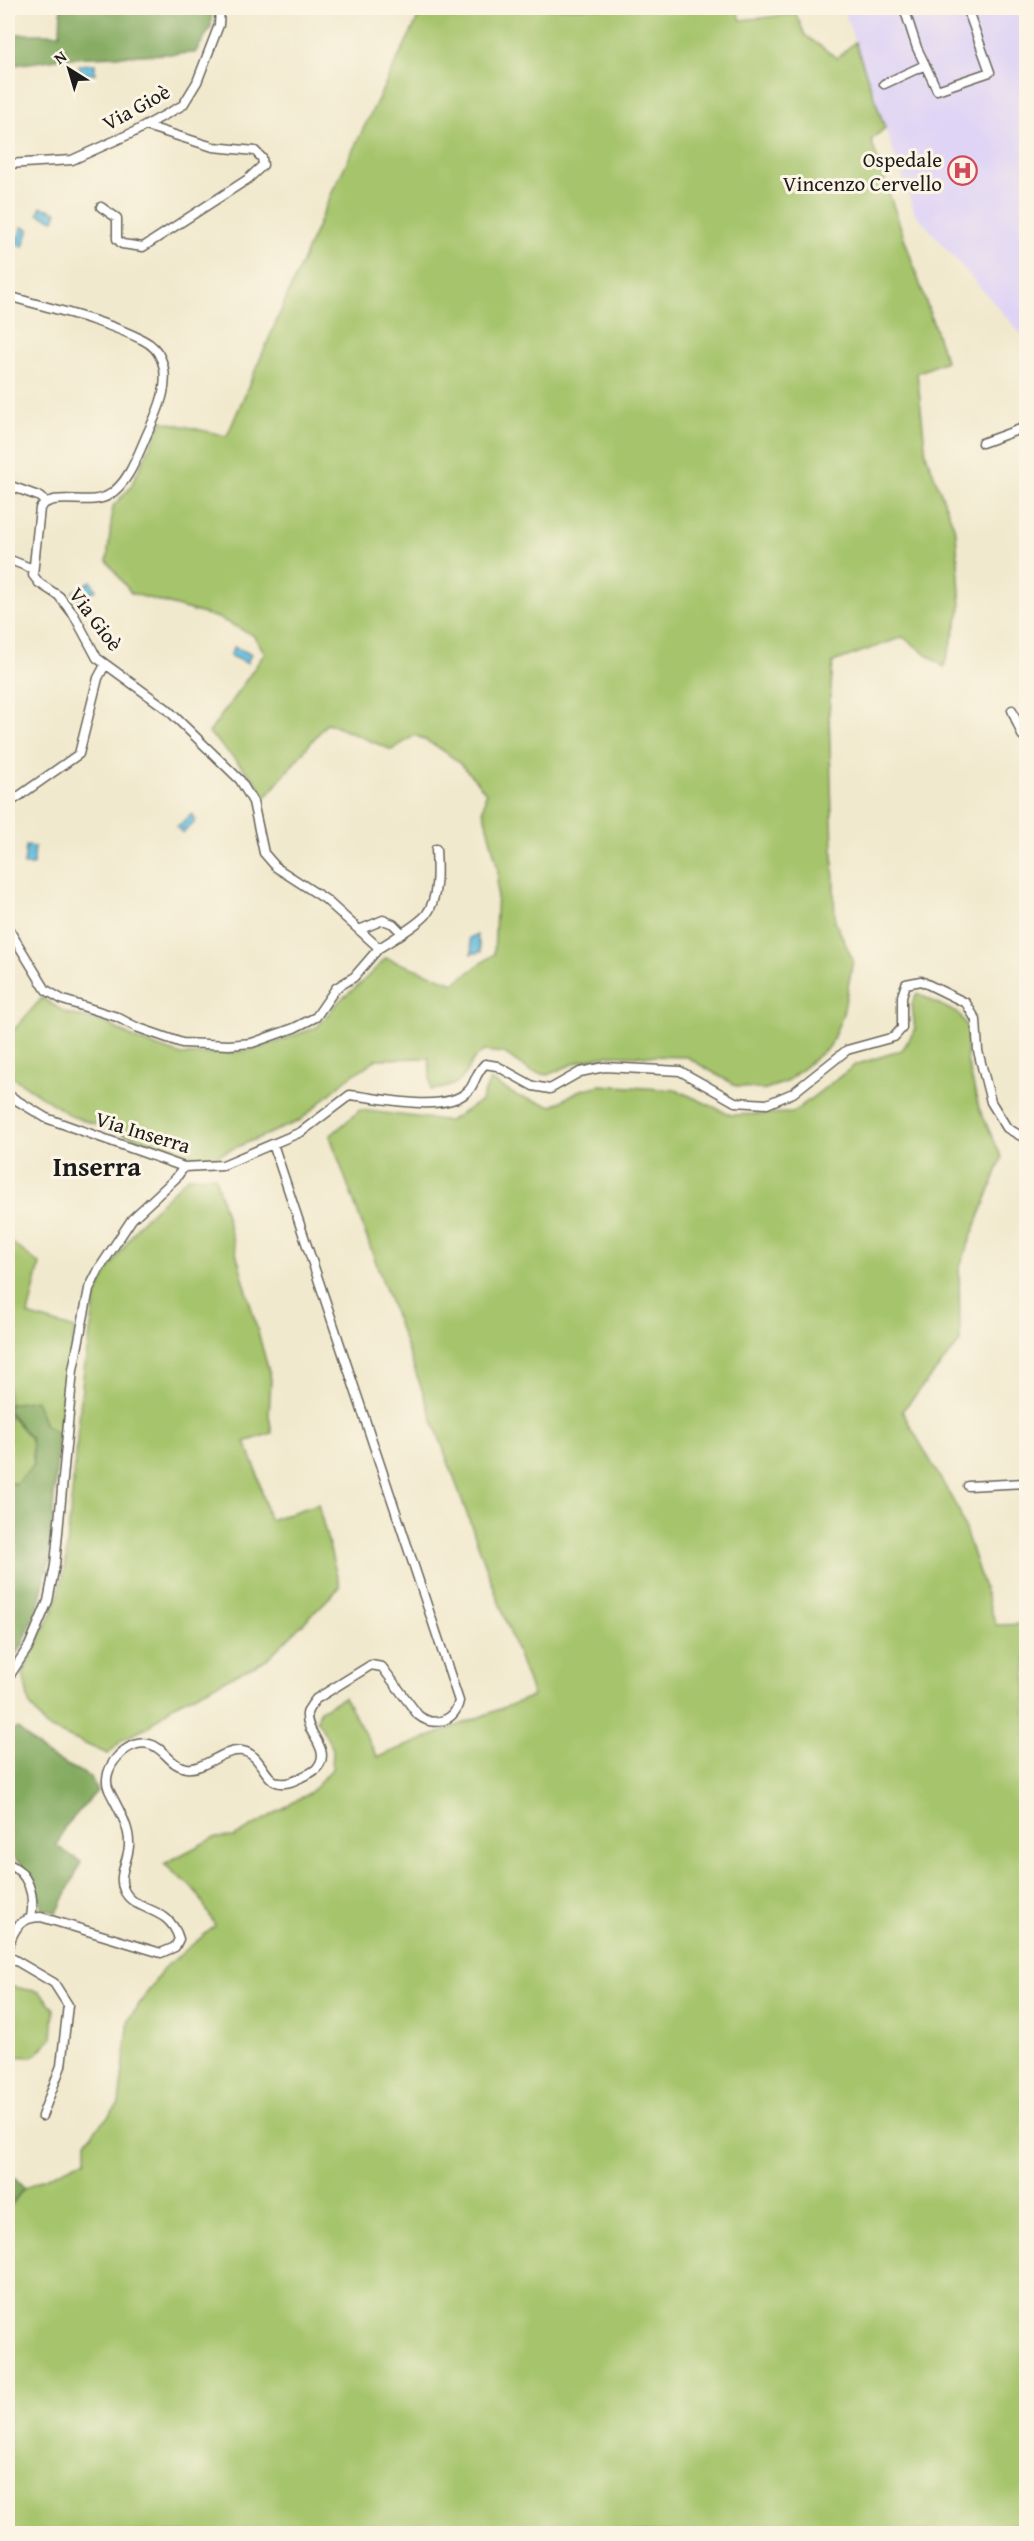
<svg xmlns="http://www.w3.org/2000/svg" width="1034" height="2541" viewBox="0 0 1034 2541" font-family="'Gentium Book Plus',serif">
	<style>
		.built { fill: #dfd4f5 }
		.green { fill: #a6c46c; stroke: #617044; stroke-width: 1.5 }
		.forest { fill: #84aa60; stroke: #50633e; stroke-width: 1.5 }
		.water { fill: #5ebadc; stroke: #3d6b7c; stroke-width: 1.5 }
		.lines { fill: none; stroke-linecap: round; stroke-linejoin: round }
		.street-casing { stroke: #67645a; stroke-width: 11 }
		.street { stroke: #fff; stroke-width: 8 }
		.labels { text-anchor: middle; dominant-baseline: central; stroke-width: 6; stroke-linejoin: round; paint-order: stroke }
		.street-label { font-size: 21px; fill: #1c1c1c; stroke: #fcf5e5 }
		.poi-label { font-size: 21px; fill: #1c1c1c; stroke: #fcf5e5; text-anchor: end }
		.district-label { font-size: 27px; font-weight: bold; fill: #1c1c1c; stroke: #fcf5e5 }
	</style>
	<rect width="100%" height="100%" fill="#fcf5e5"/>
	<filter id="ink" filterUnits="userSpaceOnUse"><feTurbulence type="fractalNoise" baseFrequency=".0167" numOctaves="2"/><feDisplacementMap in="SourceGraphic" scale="12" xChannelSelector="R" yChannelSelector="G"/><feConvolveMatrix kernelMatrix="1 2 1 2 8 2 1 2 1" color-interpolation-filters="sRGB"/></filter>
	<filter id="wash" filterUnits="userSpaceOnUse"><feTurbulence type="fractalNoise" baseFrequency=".008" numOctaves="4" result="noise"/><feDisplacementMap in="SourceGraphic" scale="24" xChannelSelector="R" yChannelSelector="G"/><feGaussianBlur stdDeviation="1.35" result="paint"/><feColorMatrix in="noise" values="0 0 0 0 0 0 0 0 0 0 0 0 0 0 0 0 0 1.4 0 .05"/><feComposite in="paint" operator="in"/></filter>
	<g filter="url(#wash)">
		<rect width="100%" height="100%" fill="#f1e9cd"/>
		<path class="built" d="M843 8H1026V333L1022 335 915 213Z"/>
		<path class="green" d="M423 8H735L741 20 796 14 805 35 837 58 855 42 885 128 871 140 946 361 917 373 926 454 956 532 961 608 944 667 903 637 833 662 829 713 835 921 853 960 843 1014 830 1046 786 1082 763 1090 736 1086 687 1057 608 1055 578 1062 547 1075 532 1072 504 1053 484 1051C467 1063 473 1064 463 1077 457 1086 441 1089 431 1090L429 1058 377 1059 347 1079 299 1121 213 1157 186 1155 71 1116 8 1074V1028L12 1032 42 998 66 1013 108 1024 139 1041 182 1055 232 1053 261 1048 317 1027 339 1001 361 983 386 958 454 983 494 954 498 869 483 810 486 793C463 764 449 751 415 735L392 750 327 723 266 797 253 778 209 733 265 653 253 635 218 618 131 593 107 561 113 506 130 488 162 421 227 436 333 190Z
			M917 993 959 1014 968 1028 967 1060 979 1108 1002 1158 959 1269 960 1342 902 1411 959 1511 996 1625 1026 1624V2533H8V2209L24 2188 86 2159V2141L119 2104 129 2019 164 1968 215 1926 197 1892 164 1864 213 1838 234 1837 311 1792 332 1769 333 1749 317 1720 320 1710 344 1697 378 1757 533 1696 330 1136 360 1110 449 1121 481 1101 490 1080 517 1096 553 1106 578 1091 600 1085 677 1090 731 1115 792 1113 855 1065 902 1050 915 1030 912 1004Z
			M215 1176 271 1379 269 1416 272 1433 245 1442 256 1469 269 1520 318 1504 340 1587 266 1660 174 1705 146 1728 122 1740 108 1754 46 1727 29 1703 23 1673 55 1607 65 1568 83 1376 96 1296 107 1272 140 1223 188 1177Z
			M8 1240 40 1264 28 1315 75 1329 65 1380 59 1435 10 1404 8 1410Z
			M8 1413 31 1439 34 1466 15 1484 8 1481Z
			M8 1986 40 1992 54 2009 52 2039 33 2057 8 2056Z"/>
		<path class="forest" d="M61 8H212L211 27 195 53 65 58 8 66V34H60Z
			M36 1400 45 1425 59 1435 49 1561 39 1603 22 1646 8 1666V1481L15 1484 34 1465 31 1439 8 1410 10 1404Z
			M17 1728 47 1755 91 1777 97 1791 64 1828 57 1846 81 1862 57 1913 41 1908C39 1885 26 1867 8 1853V1734Z
			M8 2172 24 2188 8 2209Z"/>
		<path class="water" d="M95 64V73L80 75 79 65Z
			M41 207 57 212 54 220 38 214Z
			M22 227 29 229 23 247 15 244Z
			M91 581 96 590 78 600 73 592Z
			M234 647 251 654 247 663 230 656Z
			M192 814 195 821 183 833 177 827Z
			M26 846 35 847 33 865H24Z
			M477 935 481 952 471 954 472 951 469 938Z"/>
	</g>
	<g filter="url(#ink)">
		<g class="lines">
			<defs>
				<path id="street" d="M904 8 917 48 937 90 990 72 967 8
					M884 84 925 65
					M8 164 72 160 134 132 183 105 197 82 219 25 220 8
					M101 207 117 218V239L122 244 143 247 248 179 263 165 262 158 255 151 213 147 146 126
					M8 296C52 309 101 319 143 340 151 344 158 351 161 359 171 382 159 409 149 430 139 451 130 482 109 495 90 507 53 490 40 508L33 575 39 583 59 596 74 615 97 658 167 709 240 780 253 802 264 853 277 868 325 899 379 948C392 940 416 926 426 915 439 898 437 868 436 849
					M982 443 1026 427
					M8 485 38 496 46 502
					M8 559 33 569
					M1012 710 1022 735 1026 738
					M8 808 12 801 79 754 98 678 105 665
					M8 928 46 990 63 1000 117 1017 136 1027 182 1043 229 1045 252 1043 294 1028 316 1017 336 988 354 977 379 948
					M359 930 383 920 393 924 402 933
					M8 1095 46 1118 184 1167 223 1165 301 1132 350 1095C381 1098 445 1114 468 1091 475 1085 474 1075 485 1064L497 1066 533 1086 550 1089 580 1072 604 1067 680 1071 735 1102 767 1104 793 1093 847 1050 894 1037 902 1028V996L906 984 921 981 966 1003 976 1020 978 1051 991 1102 1007 1128 1026 1139
					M968 1486 1026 1483
					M8 1678 29 1646 48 1601 55 1565 73 1370 89 1289 99 1269 132 1219 176 1178 184 1167
					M8 1864C29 1872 35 1896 31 1917
					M8 1947C14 1929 20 1917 41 1917L161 1953 175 1947 179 1939C169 1904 135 1914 124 1890 117 1876 129 1859 129 1845 130 1826 117 1807 109 1790 99 1770 127 1738 149 1744 164 1747 170 1766 186 1768 206 1770 221 1749 242 1751 268 1755 262 1798 300 1778 305 1775 312 1773 316 1769 334 1750 305 1734 307 1714 308 1708 313 1703 316 1699L371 1665 382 1667 418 1715C434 1728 455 1721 459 1701L273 1144
					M8 1953V1956L54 1983 68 2005 61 2066 42 2116"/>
			</defs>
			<use href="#street" class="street-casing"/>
			<use href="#street" class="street"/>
		</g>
	</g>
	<defs>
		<symbol id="hospital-ring" viewBox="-11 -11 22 22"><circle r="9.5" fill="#fcf5e5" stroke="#d1495b" stroke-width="1.5"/><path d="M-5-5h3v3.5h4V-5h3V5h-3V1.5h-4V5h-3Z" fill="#d1495b"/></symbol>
	</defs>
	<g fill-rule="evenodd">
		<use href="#hospital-ring" x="946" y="154" width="33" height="33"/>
	</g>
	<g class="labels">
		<g class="street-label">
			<text transform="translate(136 107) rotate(-29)">Via Gioè</text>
			<text transform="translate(96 619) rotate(53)">Via Gioè</text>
			<text transform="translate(143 1132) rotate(17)">Via Inserra</text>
		</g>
		<g class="poi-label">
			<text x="942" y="159">Ospedale<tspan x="942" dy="24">Vincenzo Cervello</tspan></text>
		</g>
		<g class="district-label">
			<text x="97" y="1166">Inserra</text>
		</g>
	</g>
	<rect width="1034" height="2541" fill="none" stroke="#fcf5e5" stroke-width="30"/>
	<g transform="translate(69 69) rotate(323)" stroke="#fcf5e5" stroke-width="4.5" paint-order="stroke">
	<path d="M0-4.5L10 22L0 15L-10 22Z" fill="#1c1c1c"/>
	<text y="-9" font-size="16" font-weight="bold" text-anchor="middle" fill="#1c1c1c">N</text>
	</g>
</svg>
